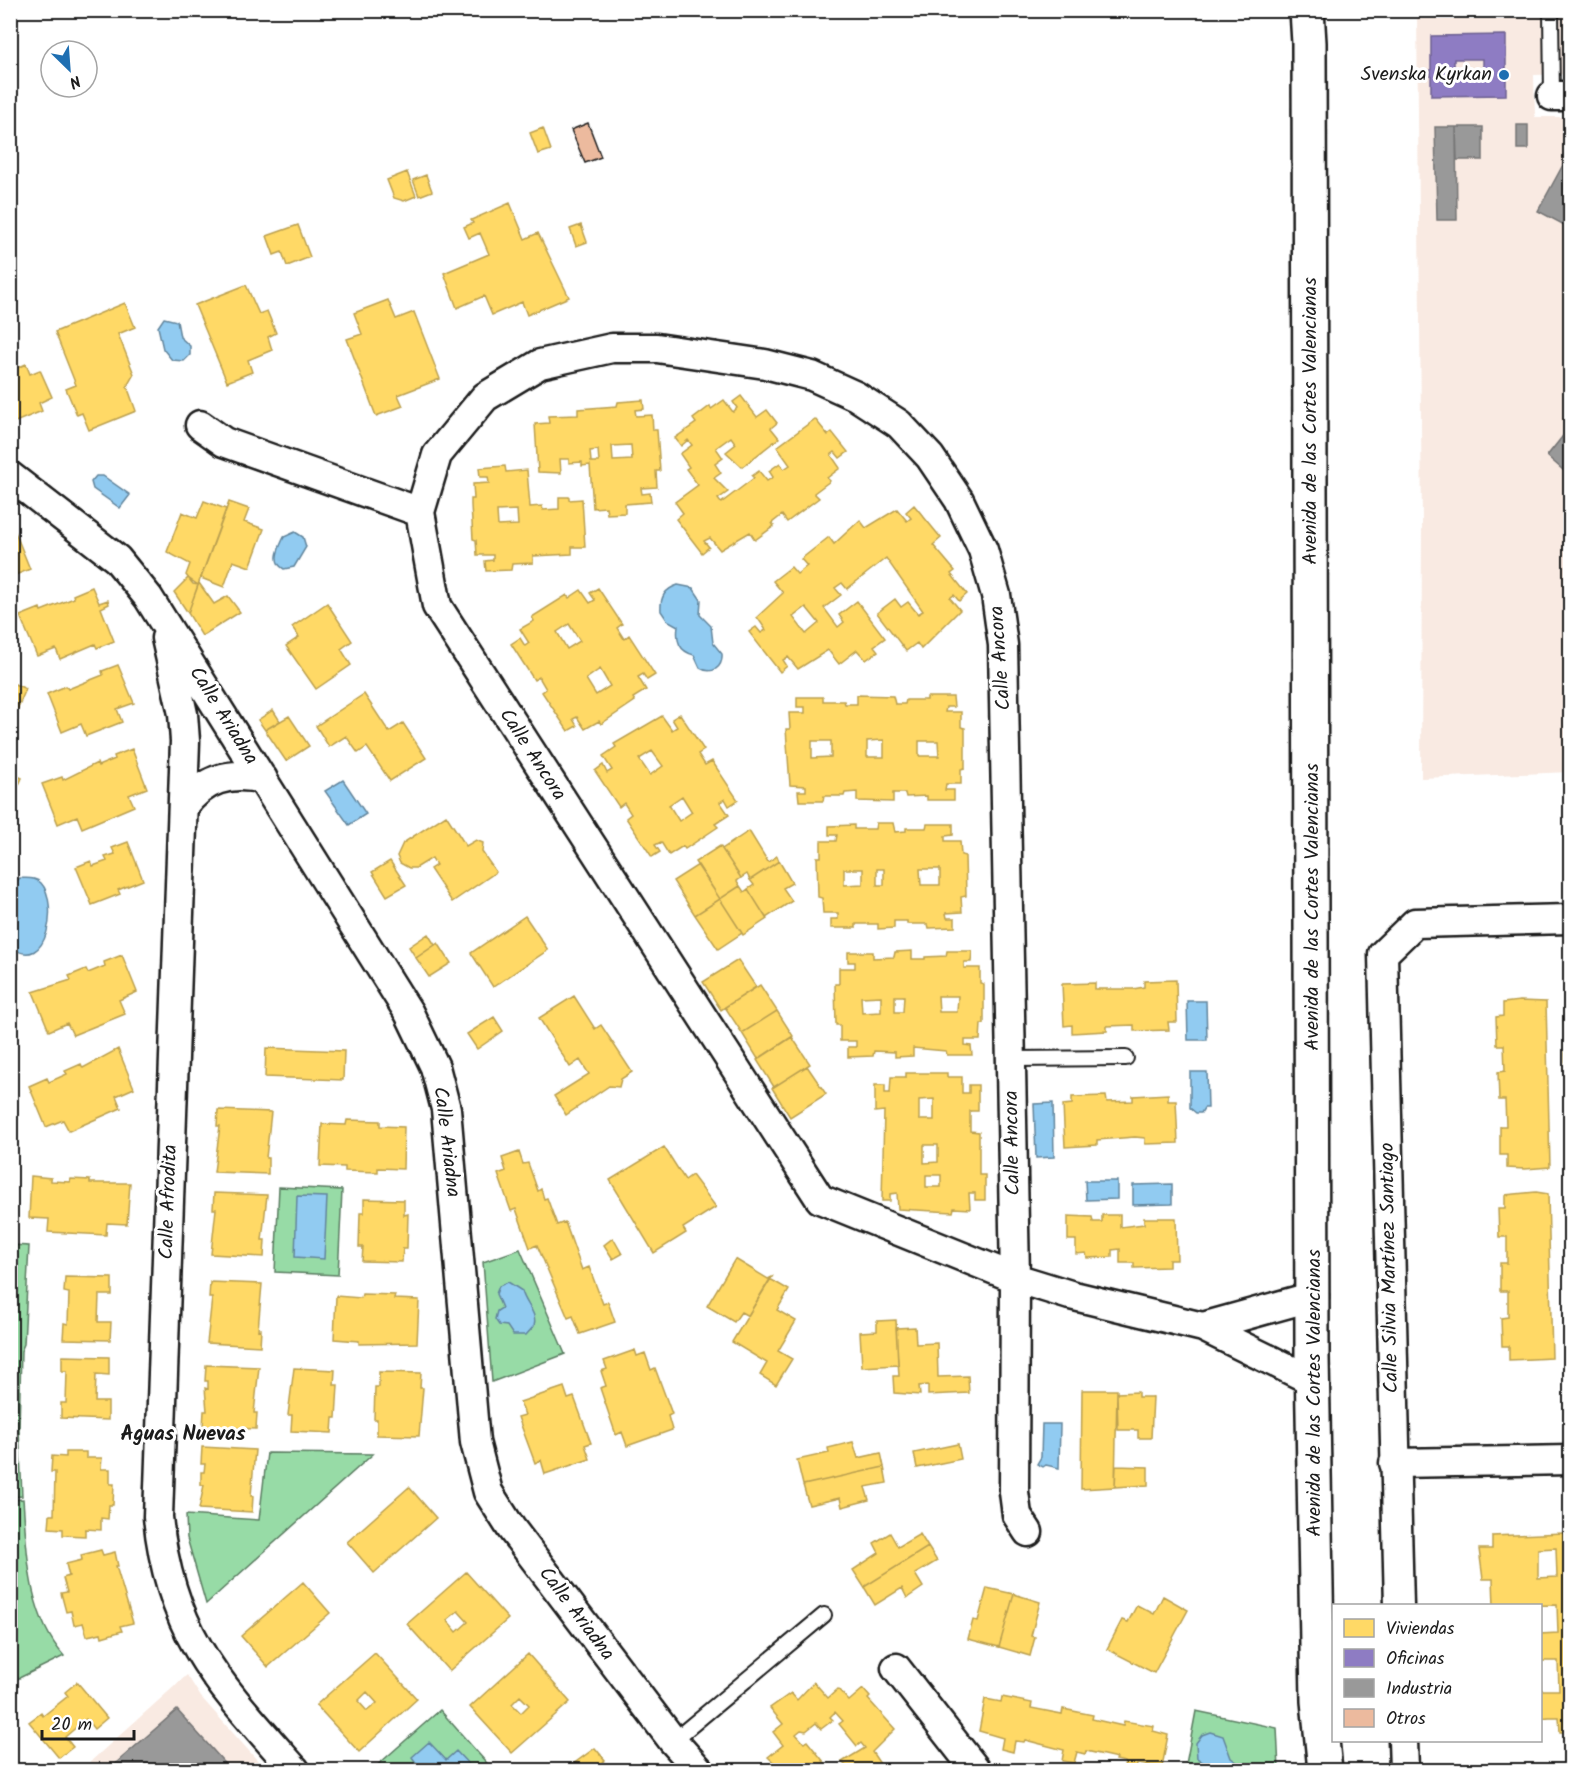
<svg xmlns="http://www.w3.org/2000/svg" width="1581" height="1781" viewBox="0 0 1581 1781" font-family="Kalam,sans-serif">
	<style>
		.built { fill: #f9eae2 }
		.green { fill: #97dba6; stroke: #5a7c61; stroke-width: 1.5 }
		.water { fill: #91cbf1; stroke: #62859c; stroke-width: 1.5 }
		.homes { fill: #ffd966; stroke: #bba050; stroke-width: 1.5; fill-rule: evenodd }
		.offices { fill: #8e7cc3; stroke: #6c5f91; stroke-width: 1.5; fill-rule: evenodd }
		.industry { fill: #999; stroke: #747474; stroke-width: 1.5 }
		.building { fill: #ecba9e; stroke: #1c1c1c; stroke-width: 1.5 }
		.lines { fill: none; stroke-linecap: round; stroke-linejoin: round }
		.service-casing { stroke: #1c1c1c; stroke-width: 18 }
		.minor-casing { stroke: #1c1c1c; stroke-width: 33 }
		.secondary-casing { stroke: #1c1c1c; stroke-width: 38 }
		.service { stroke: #fff; stroke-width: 14 }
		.minor { stroke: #fff; stroke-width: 28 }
		.secondary { stroke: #fff; stroke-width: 33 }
		.poi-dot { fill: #1f6fb2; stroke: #fff; stroke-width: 2 }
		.labels { text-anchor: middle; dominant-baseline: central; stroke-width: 6; stroke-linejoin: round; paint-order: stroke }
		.poi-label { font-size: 20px; fill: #1c1c1c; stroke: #fff; text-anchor: end }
		.street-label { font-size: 20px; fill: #1c1c1c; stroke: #fff }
		.neighbourhood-label { font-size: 21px; font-weight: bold; fill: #1c1c1c; stroke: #fff }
	</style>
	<rect width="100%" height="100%" fill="#fff"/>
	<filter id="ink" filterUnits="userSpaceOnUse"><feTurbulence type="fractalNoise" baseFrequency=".0167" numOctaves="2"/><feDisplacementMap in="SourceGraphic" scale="12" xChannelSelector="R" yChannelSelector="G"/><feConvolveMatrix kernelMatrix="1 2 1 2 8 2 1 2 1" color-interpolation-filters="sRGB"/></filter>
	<g filter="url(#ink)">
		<path class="built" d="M1417 11H1570V74L1534 75 1535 117H1570V772L1421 778 1422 525Z
			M187 1675 201 1697 266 1770H81Z"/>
		<path class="green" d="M279 1187 342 1190 338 1275 275 1272Z
			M11 1245 29 1246 24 1344 21 1351 19 1429 22 1496 11 1497Z
			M520 1249 565 1354 492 1382 483 1262Z
			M267 1453 373 1454 206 1604 187 1538 186 1515 259 1520Z
			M23 1499C27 1552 27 1614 64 1656L11 1682V1500Z
			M440 1710 493 1770H372Z
			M1196 1711 1277 1728 1279 1770H1198L1186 1764Z"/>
		<path class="water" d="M164 318 177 321 180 337 190 346V355L184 361 172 360 163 349 158 327Z
			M96 476H103L130 495 120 508 93 489 91 482Z
			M295 532 303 537 306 547 294 567 284 569C271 562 279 548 284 537Z
			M678 585 693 588 701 600 700 615 711 626 713 643 722 654C723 668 712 675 700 668L694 655C679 651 676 641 678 626L667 620 661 611C660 597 665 589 678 585Z
			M343 780 366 814 349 825 325 791Z
			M20 878C27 879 35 877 41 883 59 902 48 975 11 947 10 930 6 887 20 878Z
			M1187 1001H1206L1207 1040H1188Z
			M1190 1072H1207L1208 1108H1204L1201 1113H1196L1190 1108Z
			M1053 1103 1054 1157 1036 1158 1034 1104Z
			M1085 1181H1117V1199L1086 1200Z
			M1172 1184V1204L1133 1205V1185Z
			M297 1196 327 1197 324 1259 295 1257Z
			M508 1282 522 1291C525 1304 538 1313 534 1326L526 1335H513L507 1326 499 1325 495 1319 497 1311 502 1308 496 1294 499 1286Z
			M1042 1424H1060L1059 1468 1046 1465 1043 1467 1037 1464 1041 1457Z
			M1210 1732 1223 1736 1231 1758 1241 1765 1243 1770H1214L1197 1758 1196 1743 1202 1735Z
			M429 1742 446 1760 456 1751 474 1770H409L417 1764 412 1757Z"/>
		<path class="homes" d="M543 128 551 150 538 154 530 133Z
			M407 172 416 196 404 201 394 198 387 180Z
			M426 175 432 191 419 196 413 180Z
			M510 203 525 239 538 233 569 297 527 315 522 302 492 315 484 296 457 308 444 273 489 254 480 233 469 238 464 227 473 223 471 220Z
			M298 225 310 257 287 266 282 252 274 255 267 236Z
			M581 225 587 242 576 246 570 229Z
			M246 285 259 314 267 311 276 333 268 337 272 350 248 360 252 372 227 382 195 305Z
			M388 300 396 319 414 312 440 379 398 395 403 406 376 416 347 339 362 334 354 313Z
			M125 303 135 327 118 334 134 374 127 386 136 411 89 430 82 413 77 415 66 389 76 385 55 332Z
			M26 364 30 374 40 370 52 397 39 403 42 411 13 423 10 371Z
			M741 396 757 417 767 410 777 423 771 428 779 438 742 467 726 452 736 444 731 437 716 448 723 458 715 464 721 473 714 478 728 492 718 499 721 503 754 478 752 476 759 471 767 481 773 477 769 471 780 463 784 469 790 465 777 447 815 419 828 435 832 432 848 452 840 458 835 452 831 455 840 468 827 478 830 481 814 493 819 498 787 522 782 515 772 523 774 526 755 540 750 532 720 550 710 538 704 541 709 547 702 553 676 519 683 513 675 502 698 485 686 469 689 467 680 454 692 445 688 440 681 446 675 438 696 423 693 419 710 406 711 409 724 400 733 412 737 408 733 402Z
			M643 400 644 409 635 410 636 416 652 415 653 430H657L660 471H656L657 487 641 488 642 494 650 493 651 502 625 504V513L607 514 606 507 593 508 590 465 582 466V462L569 463V459H560L561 473 538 472 535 424 549 423 548 416 578 415V409L617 406 618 402ZM631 445 632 460 613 461 612 446ZM598 450 599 462H591L590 451Z
			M505 466 506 472 527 470 530 507 542 506 543 510 559 509V497H569V500L582 499 585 547H572V554L533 556V563L512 564 511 570 486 571 485 561 493 560V555H477L476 540 473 539 471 505V499H474L473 484 489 483 488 477H480L479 468ZM517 510 518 525 498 526 497 511Z
			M204 501 226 509 198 585 193 584 186 575 190 564 167 552 182 512 197 518Z
			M229 502 249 509 244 522 264 529 250 567 233 561 224 587 201 578Z
			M914 505 941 538 933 545 955 571 951 574 967 594 959 601 954 595 950 598 960 610 921 649 917 643 906 651 877 613 895 599 901 607 908 602 918 614 923 611 886 558 847 589 842 583 835 588 841 595 824 608 838 627 844 622 839 615 857 601 885 638 874 646 878 651 866 660 857 650 839 664 828 650 798 669 788 657 783 660 787 666 780 672 749 632 756 627 761 633 766 630 757 617 783 593 773 581 791 567 797 574 807 566 801 559 829 537 834 544 860 520 866 528 897 509 907 521 911 518 906 512ZM806 607 819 623 806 634 793 617Z
			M15 532 30 569 13 576 18 588 10 592V534Z
			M188 578 198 585 188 613 174 592Z
			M199 583 214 604 228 596 240 612 202 636 188 613Z
			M92 587 99 603 108 600 109 604 101 608 114 641 97 648 95 644 60 659 56 649 37 656 20 616 40 608 41 611 74 598 73 595Z
			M598 588 622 624 617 628 624 639 629 635 655 675 647 680 643 674 638 677 646 690 633 698 635 701 601 724 599 721 585 729 577 717 573 719 577 726 568 731 542 692 546 689 539 677 534 680 511 644 520 638 525 646 529 643 520 629 534 621 532 617 567 595 569 598 581 590 590 603 595 600 590 593ZM569 624 580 641 567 649 557 632ZM600 669 610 686 596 695 586 679Z
			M327 603 352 641 341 649 351 665 316 689 286 646 299 637 292 627Z
			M118 665 134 703 117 709 122 722 86 736 81 724 62 732 47 694 66 686 68 689 103 675 102 671Z
			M10 682 26 689 10 726Z
			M364 694 389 732 403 723 426 758 390 781 367 747 358 753 346 736 329 747 316 726Z
			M857 695 893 696 895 704H905L906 700H927V697H953L954 707H946L945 712H961V727L965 728V768L961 769V784H946L945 790H954V800H927V796L906 797 905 793H893V802L857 801V792L845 793 844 796H824L823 801H799L798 791H806V786L790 785 786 729H790L789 713H805V707H797V697H823V701H844L845 704H857ZM884 740V757H867V741ZM812 741H831V757L812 758ZM919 741H938L939 756H919Z
			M273 710 280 721 265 730 258 720Z
			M680 714 704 750 698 754 705 765 712 761 738 800 729 806 725 799 720 802 729 815 715 824 718 827 685 849 683 846 669 855 661 842 655 845 660 852 652 857 626 818 631 814 624 803 619 807 595 771 603 765 607 773 612 770 603 756 616 747 614 744 662 716 672 730 677 727 672 719ZM652 751 663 766 650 775 639 759ZM682 796 692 812 679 821 669 805Z
			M289 716 309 746 286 761 265 730Z
			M132 749 147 788 129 795 134 806 82 828 77 816 58 824 42 784 62 777 63 780 97 763 98 766 115 759 114 756Z
			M10 773 22 778 10 805Z
			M446 815 466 846 476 840 483 843 482 852 496 872 452 902 430 869 436 865 432 858 416 868H409L400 863 397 856 403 843Z
			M876 823H893L895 832 906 831V828H926L927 824H953V835L945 836V841H960L961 855 965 856 966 896 961 897 962 912 946 913 947 918H955V927L929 928 928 924H907V921H894V928L878 929V924H856V928H831V919H838V913H823L822 898 818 897 817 857H821V841H836L837 835H829V826L854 825V829H875ZM844 869H863V884L844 885ZM877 869H884V885H877ZM920 869H940V885H921Z
			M749 831 768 862 777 856 779 861 750 880 747 874 741 878 722 849Z
			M128 842 143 880 118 890 120 894 92 905 76 867 91 861 93 866 107 861 105 857 115 854 112 848Z
			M720 846 741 878 737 881 740 886 720 899 695 862Z
			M390 861 406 885 387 896 372 872Z
			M779 861 792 883 783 888 792 901 766 918 748 889 754 885 750 880Z
			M698 865 720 899 695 915 673 881Z
			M740 886 744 892 748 889 767 919 743 935 720 899Z
			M720 899 742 933 718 949 695 915Z
			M525 916 548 950 493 987 471 953Z
			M428 934 435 945 416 958 409 947Z
			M438 943 451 963 429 977 416 958Z
			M912 951V959H925V957L946 956 947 951H972L971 962H964V968H980V983L984 984V1024H981L980 1040H965V1045L971 1046 972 1055H947L946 1051 913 1048V1056L895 1057V1052L874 1051 873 1056 848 1057V1047H856V1041H840V1025H836L835 984H839V968H855V962H848V952H873V958L894 957 895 952ZM881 996V1012L862 1013 861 997ZM895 996H904L903 1012H895ZM938 996H958L957 1012H939Z
			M122 955 137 992 119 1000 125 1014 73 1035 67 1023 49 1031 33 992 71 980 69 976 86 969 88 973 105 966 104 962Z
			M738 960 756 987 721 1010 703 982Z
			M1176 980 1177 1022H1168L1169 1030 1134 1031V1025L1107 1026V1031L1072 1033V1025L1064 1026 1062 984 1095 983V989H1133L1144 987V981Z
			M760 985 777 1011 742 1033 725 1007Z
			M574 996 595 1029 601 1025 632 1072 621 1079 619 1087 609 1086 566 1115 554 1096 589 1074 580 1060 570 1067 539 1018Z
			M1520 1001 1546 1002 1550 1167 1525 1169 1507 1168V1155H1500V1126H1506L1505 1100H1499L1498 1072 1505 1071 1504 1045H1497L1496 1017 1503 1016V1003Z
			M1564 1001H1570V1166H1568Z
			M777 1011 793 1036 758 1059 742 1033Z
			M494 1017 503 1031 477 1049 467 1034Z
			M792 1037 810 1064 774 1087 757 1060Z
			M266 1048 344 1051 343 1080 265 1077Z
			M118 1049 134 1088 116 1096 121 1108 69 1131 63 1120 46 1127 29 1086 47 1078 49 1082 67 1074 65 1071 81 1064 83 1068Z
			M807 1066 826 1094 790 1117 772 1088Z
			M906 1073H947V1077H962V1093H969V1085H978V1111H970V1131L979 1132V1175H985V1200H975V1193H969L970 1209 954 1208 953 1212 898 1209 897 1193 890 1194V1201H882L884 1111 875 1112V1085H885V1093H890L891 1077H906ZM934 1099V1120H919V1100ZM924 1145H938V1162L924 1163ZM926 1175H941V1187H926Z
			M1168 1094V1101H1176L1178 1143 1145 1144V1138L1135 1137 1097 1140V1145L1065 1147 1063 1105 1072 1104V1097L1106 1096 1107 1102 1133 1101V1096Z
			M218 1110 271 1112 266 1158H268V1174L214 1172 220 1126H217Z
			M347 1120 380 1121V1126L404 1127 403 1169 378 1168V1172L345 1171V1167L320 1166 322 1124 346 1125Z
			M664 1147 685 1180 692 1175 716 1207 683 1228 686 1233 654 1253 610 1180Z
			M519 1152 523 1164 528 1163 538 1191 541 1189 544 1199 547 1198 557 1225 565 1222 582 1270 589 1267 603 1304 608 1302 615 1322 580 1334 573 1316 568 1318 537 1245 530 1248 516 1209 511 1211 498 1174 506 1171 502 1158Z
			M31 1176 51 1178V1181L70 1182 71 1179 90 1180V1183H130L127 1224 107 1223 106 1235 48 1232 49 1219 29 1218Z
			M1536 1192 1548 1194 1552 1358 1509 1360V1346H1502L1501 1318 1508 1317V1291H1500V1263H1507V1237H1499L1498 1208H1505V1195Z
			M214 1193 267 1195 262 1240H265L264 1257 211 1254 216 1209H213Z
			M1566 1193H1570V1358Z
			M364 1199 404 1200V1215L408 1214 407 1248H403L402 1262 362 1261 363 1247H359L360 1213H364Z
			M1102 1215H1120V1227L1144 1224V1218H1176L1177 1260H1169V1267L1134 1268V1263H1120V1249L1112 1250V1257L1087 1258 1086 1253 1076 1254V1240H1068V1216L1092 1217 1093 1222H1102Z
			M613 1238 622 1254 613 1259 604 1245Z
			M735 1259 768 1279 772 1277 748 1316 741 1312 734 1322 707 1306Z
			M65 1277 112 1278V1295H99L98 1322H111L110 1340 63 1339 64 1323 68 1324 69 1293 64 1292Z
			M770 1279 789 1290 777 1310 796 1321 778 1351 792 1359 776 1385 760 1375 767 1363 732 1342Z
			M210 1282 262 1284 258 1330 261 1329 260 1346 207 1343 212 1298H209Z
			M362 1294 395 1295 394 1299 419 1300 417 1343 359 1344V1341L334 1339 336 1296 361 1298Z
			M896 1320 898 1365 862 1367 860 1332 877 1331V1321Z
			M915 1327 916 1344 937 1343 938 1377 968 1376 969 1393 928 1395V1385L919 1386 920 1395 894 1393 893 1376H899L896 1328Z
			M635 1350 637 1356 645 1353 651 1370 655 1368 672 1414 668 1416 672 1430 627 1446 622 1432 616 1435 600 1388 606 1386 601 1371 607 1369 604 1361Z
			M62 1356 109 1357V1375L96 1374 95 1402H108V1420L61 1418V1403H66L67 1371H62Z
			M206 1365 259 1367 254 1413H257L256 1429 203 1427 204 1411H207L205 1388 208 1389V1381H205Z
			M294 1368 335 1370 334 1385H338L336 1418H333L332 1433 291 1431 292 1415H288Z
			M379 1372 421 1373 420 1388H423L419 1436 377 1435V1419H374L375 1387H379Z
			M564 1387 568 1399 574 1397 591 1443 585 1445 590 1459 545 1474 541 1460 535 1463 518 1417 525 1415 520 1402Z
			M1082 1390H1117L1115 1487 1081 1489Z
			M1138 1392V1397H1153L1151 1438H1138V1430H1118L1117 1393Z
			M853 1442 858 1458 881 1453 884 1467 803 1485 797 1460 829 1453 828 1448Z
			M958 1444 961 1459 917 1468 914 1453Z
			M202 1447 255 1450 251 1496H253L252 1512 199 1509 204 1485H201V1472H204L205 1464H201Z
			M66 1452H86V1458H102L101 1469H110V1484H114L113 1505H109L108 1519 101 1518V1530L85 1529V1536L63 1535V1529L49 1528 50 1515H54L55 1472H51L52 1456 66 1457Z
			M1116 1466 1148 1467V1485L1115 1487Z
			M884 1467 887 1483 865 1487 869 1500 842 1507 840 1498 809 1505 803 1485Z
			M409 1487 436 1518 374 1573 347 1542Z
			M890 1533 898 1547 920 1534 928 1547 864 1587 853 1570 879 1553 874 1543Z
			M1564 1533H1570V1732H1560L1559 1717H1549L1541 1718 1540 1732V1674L1541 1690H1559L1558 1661H1540V1634L1558 1633 1557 1605 1494 1606 1493 1579H1483L1479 1549H1492V1536ZM1556 1548 1557 1577 1538 1578V1549Z
			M928 1547 937 1561 915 1574 923 1587 907 1598 902 1588 875 1605 864 1587Z
			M101 1550 103 1555 115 1552 118 1566H116L133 1623 120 1626 122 1631 102 1637 101 1633 87 1636 83 1623 74 1625 71 1611 66 1612 61 1593 67 1592 63 1578 69 1576 66 1564 82 1560 81 1555Z
			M466 1572 508 1619 449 1671 407 1624ZM458 1611 468 1622 457 1632 447 1620Z
			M303 1582 330 1613 268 1667 241 1636Z
			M987 1588 1014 1594 999 1647 968 1639 973 1620 978 1621Z
			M1014 1594 1040 1602 1031 1636 1035 1637 1030 1656 999 1647Z
			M1163 1596 1188 1610 1154 1673 1107 1649 1122 1620 1128 1622 1137 1605 1154 1614Z
			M375 1653 417 1699 359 1752 316 1705ZM367 1692 377 1703 367 1711 358 1701Z
			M528 1654 570 1702 512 1753 470 1707ZM520 1696 529 1705 521 1713 512 1704Z
			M77 1682 107 1718 94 1729 86 1719 65 1737 73 1747 59 1758 29 1722 41 1713 43 1716 68 1696 65 1692Z
			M814 1682 828 1698 838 1689 849 1701 863 1689 870 1697 868 1699 895 1729 872 1752 882 1767 879 1770H843L847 1767 842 1762 865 1748 861 1743 857 1746 839 1724 843 1721 835 1712 830 1717 833 1720 821 1729 816 1723 806 1731 801 1730 796 1734 804 1743 807 1741 825 1763 822 1767 825 1770H782L768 1757 783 1745 773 1732 783 1724 770 1708 791 1693 797 1700Z
			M1002 1697 1032 1703 1031 1708 1062 1714 1063 1709 1093 1715 1092 1719 1123 1726 1124 1721 1154 1726 1153 1731 1168 1735 1162 1767 1137 1764 1136 1770H1123L1125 1762 1116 1760 1117 1758 1086 1751 1085 1754 1077 1752 1074 1763 1062 1761 1064 1750 1025 1740 1024 1742 1015 1741 1013 1752 1001 1749 1003 1738 979 1731 985 1699 1001 1702Z
			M595 1748 605 1760 600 1764 604 1770H565Z"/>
		<path class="offices" d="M1506 35V95L1431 96V36ZM1454 59H1483V72H1454Z"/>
		<path class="industry" d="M1517 125H1528V149H1517Z
			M1435 127H1456L1457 220H1437Z
			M1456 127H1483V160H1457Z
			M1570 152V228L1538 211Z
			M1570 427V476L1547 456Z
			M177 1710 231 1770H108Z"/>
		<path class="building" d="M588 123 601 157 585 163 571 130Z"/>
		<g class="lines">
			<defs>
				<path id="service" d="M1551 10 1552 96
					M1011 1059 1126 1058
					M673 1741 824 1615"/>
				<path id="minor" d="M1552 96H1570
					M200 425 224 442 420 512
					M10 476 117 559 148 597 409 1013 435 1067 446 1109 475 1442 488 1492 511 1528 673 1741 699 1770
					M166 638 183 714 185 741 158 1517C170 1636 220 1685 295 1770
					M183 807C204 779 229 771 263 779
					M1203 1327 1314 1296
					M1394 1463 1570 1460
					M1028 1532 1017 1515 1014 1492 1015 1278 1003 645 996 595 983 550 959 500 930 457 899 424 856 396 812 376 765 364 657 348H612L540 364 485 397 437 455 420 512 437 606 820 1199 1015 1278 1070 1295 1203 1327 1313 1381
					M1399 1606 1383 954 1415 923 1570 919
					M896 1668 976 1770
					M1403 1740 1404 1770"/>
				<path id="secondary" d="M1307 10 1309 43 1312 1357 1318 1701 1325 1770"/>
			</defs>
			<use href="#service" class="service-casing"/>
			<use href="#minor" class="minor-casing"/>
			<use href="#secondary" class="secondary-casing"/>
			<use href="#service" class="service"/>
			<use href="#minor" class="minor"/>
			<use href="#secondary" class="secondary"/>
		</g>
	</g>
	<circle class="poi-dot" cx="1504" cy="75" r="6"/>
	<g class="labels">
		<g class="poi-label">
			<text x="1492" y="75">Svenska Kyrkan</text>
		</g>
		<g class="street-label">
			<text transform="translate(1311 421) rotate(-90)">Avenida de las Cortes Valencianas</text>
			<text transform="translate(1001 658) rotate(-94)">Calle Ancora</text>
			<text transform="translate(223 716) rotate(58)">Calle Ariadna</text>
			<text transform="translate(532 755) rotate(57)">Calle Ancora</text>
			<text transform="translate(1313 907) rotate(-90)">Avenida de las Cortes Valencianas</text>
			<text transform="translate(446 1142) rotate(83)">Calle Ariadna</text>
			<text transform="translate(1013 1143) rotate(-91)">Calle Ancora</text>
			<text transform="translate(169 1202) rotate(-88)">Calle Afrodita</text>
			<text transform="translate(1390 1268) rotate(-91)">Calle Silvia Martínez Santiago</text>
			<text transform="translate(1315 1393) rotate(-90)">Avenida de las Cortes Valencianas</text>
			<text transform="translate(576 1614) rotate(53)">Calle Ariadna</text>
		</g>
		<g class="neighbourhood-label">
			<text x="183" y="1434">Aguas Nuevas</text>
		</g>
	</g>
	<rect width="1581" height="1781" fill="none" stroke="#fff" stroke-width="36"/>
	<rect x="18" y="18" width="1545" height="1745" fill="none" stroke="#1c1c1c" stroke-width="2" filter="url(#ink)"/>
	<rect x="1332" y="1604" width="210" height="138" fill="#ffffff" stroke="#a4a4a4" stroke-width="1.5"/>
	<rect x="1344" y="1619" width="30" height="18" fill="#ffd966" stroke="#a4a4a4" stroke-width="1.5"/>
	<text x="1386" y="1634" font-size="18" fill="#1c1c1c">Viviendas</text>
	<rect x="1344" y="1649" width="30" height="18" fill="#8e7cc3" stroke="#a4a4a4" stroke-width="1.5"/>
	<text x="1386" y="1664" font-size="18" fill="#1c1c1c">Oficinas</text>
	<rect x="1344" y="1679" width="30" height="18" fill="#999999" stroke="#a4a4a4" stroke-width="1.5"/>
	<text x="1386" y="1694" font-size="18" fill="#1c1c1c">Industria</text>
	<rect x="1344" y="1709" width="30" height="18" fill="#ecba9e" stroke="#a4a4a4" stroke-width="1.5"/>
	<text x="1386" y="1724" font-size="18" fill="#1c1c1c">Otros</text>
	<g transform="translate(69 69) rotate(155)"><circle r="28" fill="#ffffff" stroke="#a4a4a4" stroke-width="1.5"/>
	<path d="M0-4.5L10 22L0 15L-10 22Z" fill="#1f6fb2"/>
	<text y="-9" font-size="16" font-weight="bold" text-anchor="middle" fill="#1c1c1c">N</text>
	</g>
	<path d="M42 1730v9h92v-9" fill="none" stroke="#1c1c1c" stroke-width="3"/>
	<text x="51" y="1730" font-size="18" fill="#1c1c1c" stroke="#ffffff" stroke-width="4.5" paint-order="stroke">20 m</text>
</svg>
